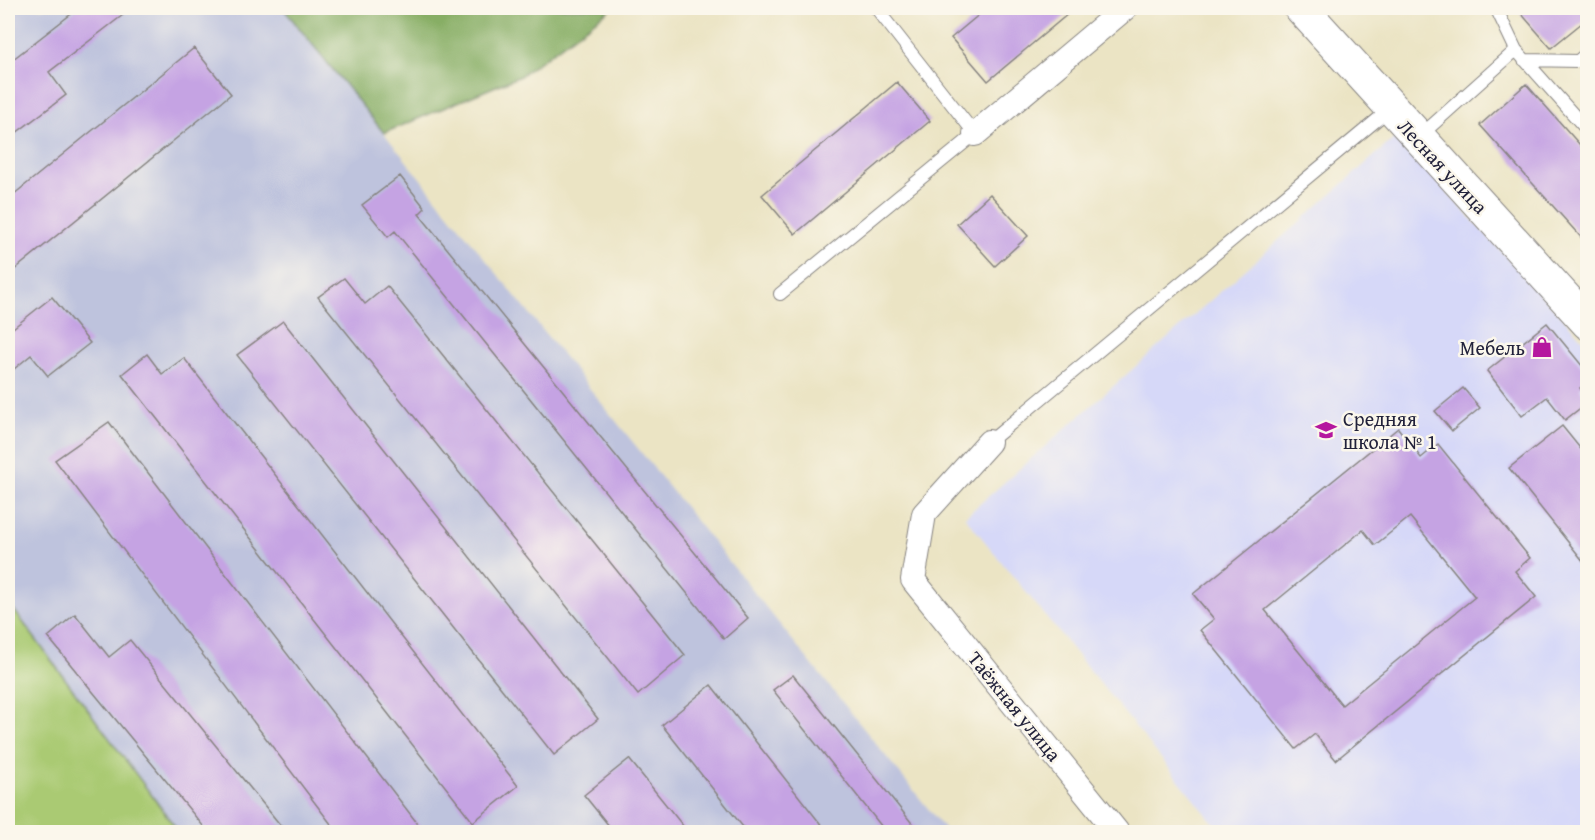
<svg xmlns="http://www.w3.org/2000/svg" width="1595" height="840" viewBox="0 0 1595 840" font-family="'Gentium Book Plus',serif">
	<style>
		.built { fill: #d6d8f8 }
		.industrial { fill: #bec3dd }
		.green { fill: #aaca73; stroke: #667657; stroke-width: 1.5 }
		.forest { fill: #87ae65; stroke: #546850; stroke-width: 1.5 }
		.building { fill: #c5a3e3; fill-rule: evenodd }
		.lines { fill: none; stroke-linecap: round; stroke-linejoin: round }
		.lane-casing { stroke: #868380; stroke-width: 14 }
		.street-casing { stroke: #868380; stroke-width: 26 }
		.secondary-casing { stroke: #868380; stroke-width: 35 }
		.lane { stroke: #fff; stroke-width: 12 }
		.street { stroke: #fff; stroke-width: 24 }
		.secondary { stroke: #fff; stroke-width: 33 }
		.labels { text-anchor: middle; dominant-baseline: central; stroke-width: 5; stroke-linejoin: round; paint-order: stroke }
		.street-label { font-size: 20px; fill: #22223b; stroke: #fbf7ec }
		.poi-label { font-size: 20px; fill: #22223b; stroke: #fbf7ec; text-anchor: end }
	</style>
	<rect width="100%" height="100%" fill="#fbf7ec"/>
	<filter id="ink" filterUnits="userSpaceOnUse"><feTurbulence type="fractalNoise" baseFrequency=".0167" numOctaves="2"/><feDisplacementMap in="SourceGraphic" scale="12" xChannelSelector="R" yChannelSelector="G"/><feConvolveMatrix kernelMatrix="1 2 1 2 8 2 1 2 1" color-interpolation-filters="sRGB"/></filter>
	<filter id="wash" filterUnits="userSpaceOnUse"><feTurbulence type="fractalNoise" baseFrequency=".008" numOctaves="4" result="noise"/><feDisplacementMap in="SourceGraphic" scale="24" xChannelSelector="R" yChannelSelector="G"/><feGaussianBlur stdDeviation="1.35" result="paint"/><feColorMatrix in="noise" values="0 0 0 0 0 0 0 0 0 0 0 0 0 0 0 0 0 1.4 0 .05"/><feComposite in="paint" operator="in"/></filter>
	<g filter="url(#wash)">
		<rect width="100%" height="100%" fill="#ebe4c4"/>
		<path class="built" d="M1396 137 1587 344V832H1221L965 517Z"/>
		<path class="industrial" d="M8 8H283L947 832H8Z"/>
		<path class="green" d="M8 602 179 832H8Z"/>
		<path class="forest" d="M283 8H612L520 76 384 133Z"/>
		<g id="blocks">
			<path class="building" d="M79 8H117L123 15 49 72 66 95 8 139V63Z
				M987 8H1075L988 81 951 38Z
				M1524 8H1588V18L1551 48 1519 11Z
				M194 48 231 94 8 275V199Z
				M897 82 930 121 795 234 762 195Z
				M1526 84 1588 154V245L1480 125Z
				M400 176 425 208 419 214 748 618 724 639 395 231 388 237 362 205Z
				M990 194 1028 236 995 266 957 224Z
				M344 278 365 304 387 286 685 655 638 695 318 297Z
				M52 297 90 343 48 376 31 355 8 374V332Z
				M283 321 598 719 554 755 237 355Z
				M1547 323 1588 373V382L1580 388 1588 402 1565 420 1547 397 1522 416 1487 371Z
				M147 354 162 374 184 358 518 786 473 822 122 374Z
				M1463 388 1480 408 1452 431 1435 411Z
				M109 422 424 832H337L55 460Z
				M1562 426 1588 458V567L1509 468Z
				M1398 428 1421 458 1438 444 1530 558 1515 571 1536 597 1336 760 1315 734 1296 749 1200 630 1214 619 1193 594ZM1410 517 1475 597 1342 705 1265 610 1363 530 1375 545Z
				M75 614 109 657 130 640 286 832H208L48 637Z
				M793 675 919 832H886L773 690Z
				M711 685 827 832H747L662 725Z
				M629 759 688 832H614L584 795Z"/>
		</g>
	</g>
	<g filter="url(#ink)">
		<use href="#blocks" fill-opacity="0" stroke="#868380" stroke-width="1.5"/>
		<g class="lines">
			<defs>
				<path id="lane" d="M1496 8 1516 50
					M1524 60 1578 61 1588 52
					M1420 136 1516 50 1588 131
					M780 294 975 134 876 8
					M989 442 1390 109"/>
				<path id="street" d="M975 134 1125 8
					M989 442 924 514 913 580 1117 832"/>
				<path id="secondary" d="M1301 8 1588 323"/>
			</defs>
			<use href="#lane" class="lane-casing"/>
			<use href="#street" class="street-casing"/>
			<use href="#secondary" class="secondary-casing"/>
			<use href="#lane" class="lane"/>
			<use href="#street" class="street"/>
			<use href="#secondary" class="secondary"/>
		</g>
	</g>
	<defs>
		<symbol id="shop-bare" viewBox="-9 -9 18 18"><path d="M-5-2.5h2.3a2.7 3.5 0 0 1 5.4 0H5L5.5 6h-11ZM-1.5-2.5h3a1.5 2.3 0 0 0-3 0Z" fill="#b5179e" stroke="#fbf7ec" stroke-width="2.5" paint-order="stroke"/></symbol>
		<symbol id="school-bare" viewBox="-9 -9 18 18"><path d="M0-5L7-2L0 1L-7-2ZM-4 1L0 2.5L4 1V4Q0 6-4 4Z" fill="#b5179e" stroke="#fbf7ec" stroke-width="2.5" paint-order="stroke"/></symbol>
	</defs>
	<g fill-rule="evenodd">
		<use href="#shop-bare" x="1527" y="332" width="30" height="30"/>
		<use href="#school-bare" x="1311" y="415" width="30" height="30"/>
	</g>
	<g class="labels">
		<g class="street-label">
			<text transform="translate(1443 166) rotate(47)">Лесная улица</text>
			<text transform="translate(1015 706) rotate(51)">Таёжная улица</text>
		</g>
		<g class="poi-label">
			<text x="1525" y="347">Мебель</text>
			<text x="1343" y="418" text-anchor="start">Средняя<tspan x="1343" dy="23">школа № 1</tspan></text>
		</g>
	</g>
	<rect width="1595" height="840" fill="none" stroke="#fbf7ec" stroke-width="30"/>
</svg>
